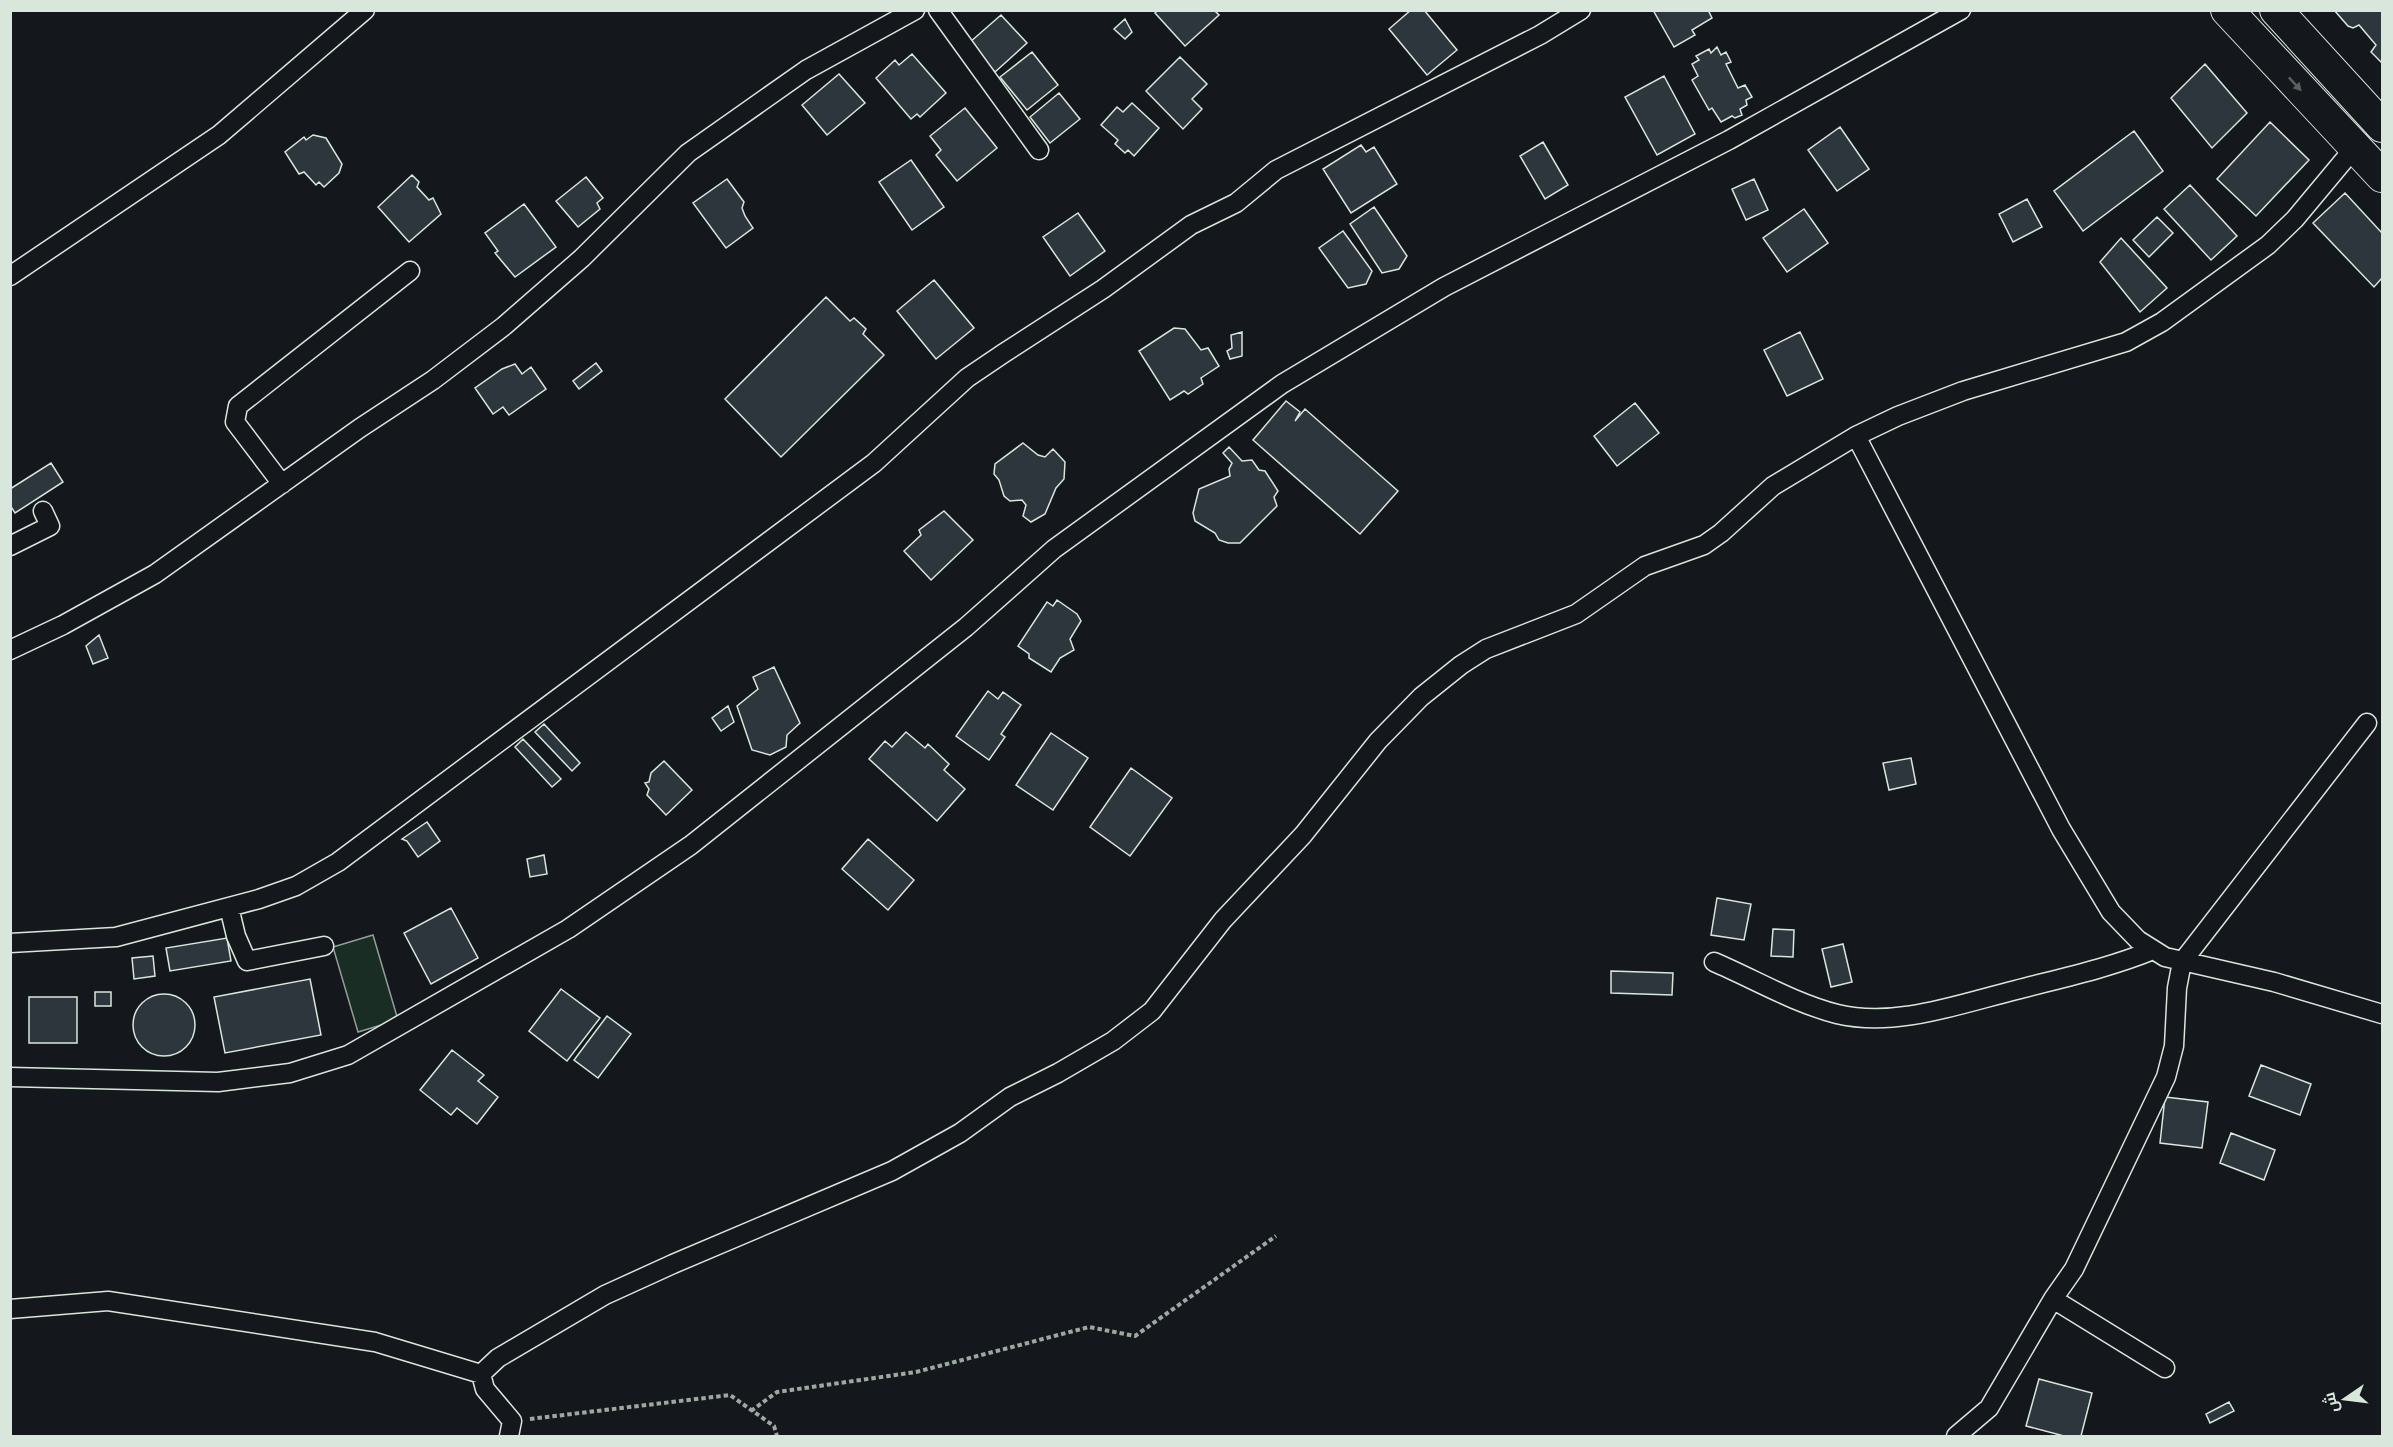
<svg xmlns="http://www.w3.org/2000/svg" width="2393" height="1447" viewBox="0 0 2393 1447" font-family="Signika,Cairo,sans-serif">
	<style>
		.green { fill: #1a2d24; stroke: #939e99; stroke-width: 1.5 }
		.building { fill: #2c363c; stroke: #d8e6dc; stroke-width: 1.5 }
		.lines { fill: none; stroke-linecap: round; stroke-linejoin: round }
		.street-casing { stroke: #d8e6dc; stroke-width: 21 }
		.highway-casing { stroke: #d8e6dc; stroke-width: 34 }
		.path { stroke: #9da8a2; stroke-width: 4; stroke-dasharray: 4.5 3; stroke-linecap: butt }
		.street { stroke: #14181c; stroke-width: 18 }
		.highway { stroke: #14181c; stroke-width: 32 }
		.oneway { fill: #59605f }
	</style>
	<rect width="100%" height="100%" fill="#14181c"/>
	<path class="green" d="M373 935 398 1020 358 1032 333 947Z"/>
	<path class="building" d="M1158 10H1214L1219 15 1185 46 1155 13Z
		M1411 10H1424L1457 50 1427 75 1389 29Z
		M1653 10H1708L1712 18 1692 30 1695 35 1674 47Z
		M2334 10H2382V63L2371 52 2376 45 2359 25 2353 28 2348 26Z
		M1001 15 1027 43 995 72 969 43Z
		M1125 19 1132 32 1125 39 1114 29Z
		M1717 47 1721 55 1726 52 1731 62 1726 64 1738 88 1745 85 1752 97 1746 100 1747 105 1740 109 1742 115 1735 118 1732 116 1721 122 1712 108 1709 110 1692 80 1698 76 1692 64 1699 60 1696 56 1709 49 1711 53Z
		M1032 52 1058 85 1027 110 1000 77Z
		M912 54 946 93 920 117 917 114 911 119 876 78 895 60 899 65Z
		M1180 57 1207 84 1192 99 1202 109 1183 129 1146 91Z
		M2205 64 2247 113 2212 148 2171 98Z
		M839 74 865 103 827 135 802 105Z
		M1664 76 1695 134 1657 155 1625 97Z
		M1059 93 1080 119 1050 143 1030 117Z
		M1132 103 1159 128 1134 156 1128 150 1125 153 1115 144 1118 140 1101 125 1117 107 1123 112Z
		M965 108 997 148 957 181 936 155 941 150 930 136Z
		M2270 122 2309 160 2256 216 2217 179Z
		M1840 127 1869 169 1837 191 1808 150Z
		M2134 131 2163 171 2083 231 2054 191Z
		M313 135 326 138 342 164 339 173 324 187 319 182 316 185 304 172 299 174 285 152 304 137 306 140Z
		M1543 142 1568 185 1545 199 1520 156Z
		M1361 145 1366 152 1374 147 1397 184 1351 213 1323 169Z
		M911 160 944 207 912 230 879 182Z
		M412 175 419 182 417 187 429 200 433 198 441 214 409 242 378 207Z
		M586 177 603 198 597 203 600 209 578 227 556 201Z
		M727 179 744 202 742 208 745 216 753 228 726 248 693 203Z
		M1754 179 1768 210 1746 220 1732 189Z
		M2190 185 2237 236 2211 260 2164 209Z
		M2345 193 2382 233V278L2374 287 2313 223Z
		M2027 199 2042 227 2013 242 1999 214Z
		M524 204 556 247 515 277 495 253 498 251 485 233Z
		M1374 207 1407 256 1399 269 1382 273 1350 224Z
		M1804 209 1828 243 1787 272 1763 238Z
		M1078 213 1105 251 1070 276 1043 237Z
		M2157 217 2173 233 2149 257 2133 240Z
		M1343 231 1372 271 1366 284 1348 288 1319 248Z
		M2121 238 2167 288 2140 312 2100 262Z
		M934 280 974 328 936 359 897 311Z
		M826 297 850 321 854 318 866 329 863 334 884 355 781 457 725 399Z
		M1174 328 1185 329 1201 350 1208 348 1219 366 1201 378 1203 384 1188 394 1184 391 1170 400 1139 351Z
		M1242 332V356L1230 359 1227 351 1232 348 1231 335Z
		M1800 332 1823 379 1787 396 1764 350Z
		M596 363 602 371 579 389 573 381Z
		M515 364 522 374 531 367 546 389 509 415 503 407 493 414 475 388 502 369Z
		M1286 401 1300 412 1295 421 1305 409 1398 491 1360 534 1253 440Z
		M1635 403 1659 433 1617 466 1594 436Z
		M1023 443 1038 455 1045 457 1053 449 1065 462 1064 479 1056 488 1045 514 1031 522 1023 516 1026 505 1022 500 1010 501 1004 496 999 480 994 474 995 464Z
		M1229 447 1242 461 1252 460 1259 470 1265 471 1278 491 1274 497 1277 506 1240 543H1228L1219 540 1215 533 1195 521 1193 513 1199 489 1230 476 1229 469 1232 463 1223 453Z
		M51 463 63 482 15 513 10 505V489Z
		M944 511 973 540 931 580 904 551 921 535 919 530Z
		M1057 600 1077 614 1081 621 1070 639 1074 650 1060 658 1051 672 1029 658V654L1018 646 1047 602 1053 606Z
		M99 635 108 658 93 664 86 646Z
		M774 667 800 723 787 735 786 747 770 755 752 750 737 706 758 689 753 677Z
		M988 691 998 699 1003 692 1021 705 1001 734 1005 737 989 760 956 736Z
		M728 706 734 722 721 731 712 718Z
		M544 724 580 763 572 771 535 732Z
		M906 732 925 748 928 744 949 764 944 770 965 789 937 821 869 759 885 741 892 747Z
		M1051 733 1088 758 1053 810 1016 785Z
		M523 739 561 779 552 787 515 747Z
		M1911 758 1916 784 1889 790 1883 763Z
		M664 761 692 790 666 815 647 795 649 789 645 783 649 782 651 773Z
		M1131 768 1172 798 1130 856 1090 827Z
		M427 822 440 841 418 857 407 841 402 839Z
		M868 839 914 880 888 910 842 869Z
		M544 855 547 874 530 877 527 859Z
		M1717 898 1751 904 1744 940 1711 935Z
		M451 908 478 958 431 984 404 933Z
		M1773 929 1794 930 1793 957 1771 956Z
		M227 938 231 961 170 971 166 948Z
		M1843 944 1852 982 1831 987 1822 949Z
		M153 956 155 976 134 979 132 958Z
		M1611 971 1673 973 1672 995 1611 993Z
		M310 979 321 1035 225 1053 214 997Z
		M561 989 600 1018 567 1061 529 1031Z
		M95 992H111V1006H95Z
		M133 1025a31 31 0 1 1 62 0a31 31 0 1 1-62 0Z
		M29 997H77V1043H29Z
		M607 1016 631 1034 598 1078 574 1060Z
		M452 1050 484 1075 478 1081 498 1097 477 1124 457 1108 451 1115 420 1090Z
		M2261 1065 2311 1084 2300 1115 2249 1096Z
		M2165 1097 2208 1102 2202 1148 2160 1143Z
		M2231 1133 2275 1150 2264 1180 2220 1163Z
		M2039 1379 2092 1393 2081 1436H2064L2026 1426Z
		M2229 1402 2234 1411 2210 1423 2206 1414Z"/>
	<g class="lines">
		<defs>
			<path id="street" d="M938 10 1039 150
				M10 276 219 135 365 10
				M1856 436 2061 829 2111 912 2138 940 2165 957 2274 982 2382 1014
				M282 484 235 422 238 406 410 271
				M10 546 50 526 43 511
				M10 650 63 625 155 574 360 428 433 380 504 326 582 258 688 153 806 70 915 10
				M229 907 236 936 247 961 324 946
				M10 943 116 937 259 899 296 886 338 862 874 463 967 378 1004 353 1103 289 1191 225 1236 203 1276 170 1540 35 1581 10
				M1714 962C1754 979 1794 1003 1837 1014 1896 1028 1959 1004 2016 990 2062 978 2109 968 2153 950
				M10 1077 218 1082 290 1073 348 1055 568 929 691 845 966 627 1054 549 1282 384 1444 287 1729 140 1961 10
				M10 1309 108 1301 375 1342 481 1374
				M2165 1368 2053 1299 2074 1269 2166 1077 2174 1046 2177 988 2182 962 2367 723
				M509 1436 512 1421 485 1389 481 1374 498 1358 605 1295 673 1264 892 1171 960 1133 1010 1097 1058 1073 1113 1041 1152 1011 1223 920 1303 835 1378 741 1421 697 1461 665 1486 649 1576 614 1645 566 1704 545 1721 533 1773 486 1856 436 1898 416 1963 391 2126 342 2162 322 2268 245 2295 219 2355 147
				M1956 1436 1989 1408 2053 1299"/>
			<path id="highway" d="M2227 10 2382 176
				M2276 10 2382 126"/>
		</defs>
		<use href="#street" class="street-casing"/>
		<use href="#highway" class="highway-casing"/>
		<path class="path" d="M751 1411 777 1392 916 1372 1089 1327 1135 1336 1276 1236
			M530 1419 730 1395 774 1426 777 1436"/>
		<use href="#street" class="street"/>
		<use href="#highway" class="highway"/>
	</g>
	<defs><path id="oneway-solid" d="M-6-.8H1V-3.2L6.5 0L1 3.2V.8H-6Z" transform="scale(1.5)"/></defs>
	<use class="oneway" href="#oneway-solid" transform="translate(2295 84) rotate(47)"/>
	<rect width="2393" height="1447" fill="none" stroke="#d8e6dc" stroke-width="24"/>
	<g transform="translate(2345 1399) rotate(256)" stroke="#14181c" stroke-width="4.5" paint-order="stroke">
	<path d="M0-4.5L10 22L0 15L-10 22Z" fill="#d8e6dc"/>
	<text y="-9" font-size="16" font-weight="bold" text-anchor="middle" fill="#d8e6dc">ش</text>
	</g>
</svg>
